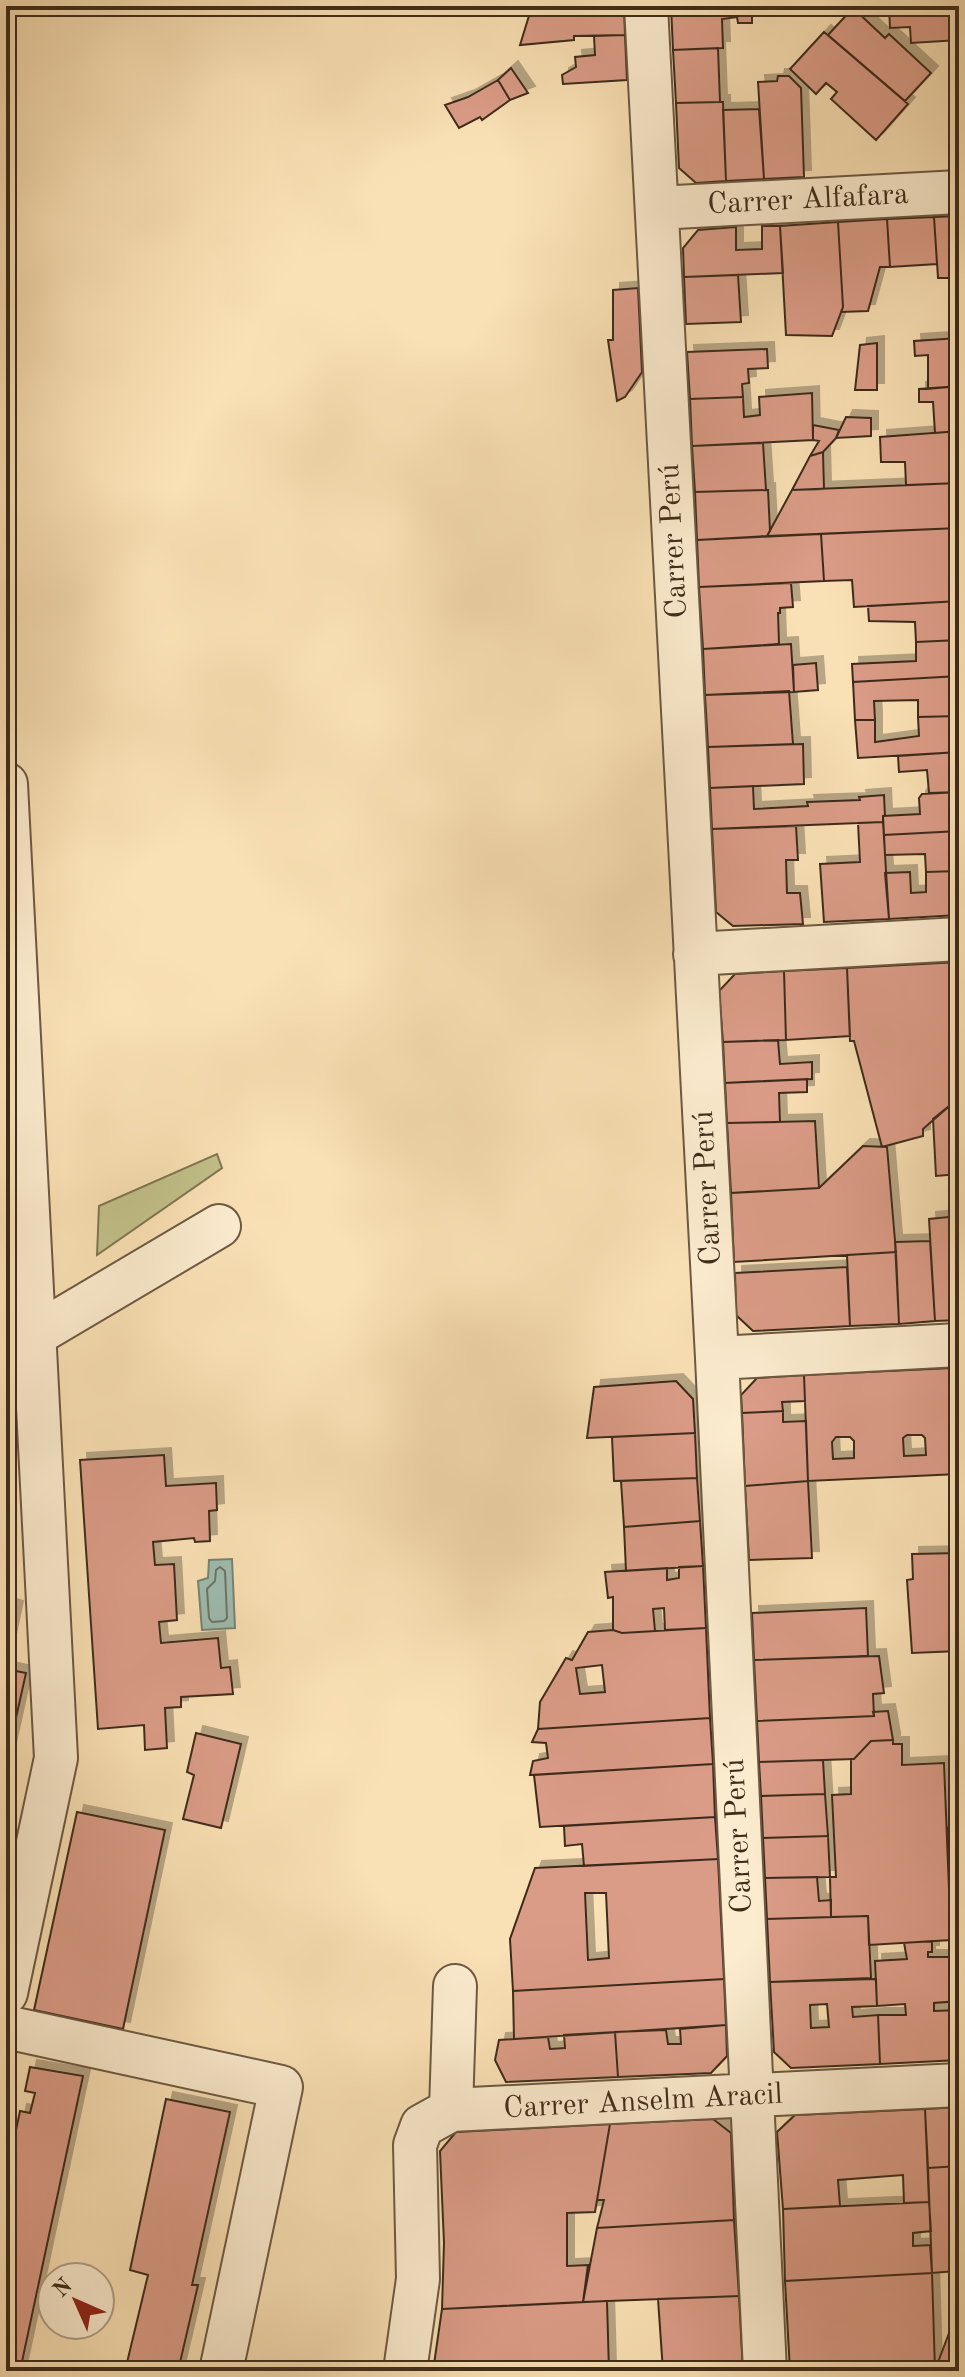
<svg xmlns="http://www.w3.org/2000/svg" width="965" height="2377" viewBox="0 0 965 2377" font-family="'Old Standard TT',serif">
	<style>
		.green { fill: #c2c18a; stroke: #807652; stroke-width: 2 }
		.water { fill: #9ebdb1; stroke: #788375; stroke-width: 2 }
		.lines { fill: none; stroke-linecap: round; stroke-linejoin: round }
		.shore { stroke: #6e7466; stroke-width: 2 }
		.building { fill: #db9c87; stroke: #3e2c1b; stroke-width: 2; fill-rule: evenodd; filter: url(#shadow) }
		.street-casing { stroke: #6d5942; stroke-width: 46 }
		.street { stroke: #fceccf; stroke-width: 42 }
		.labels { text-anchor: middle; dominant-baseline: central; stroke-width: 8; stroke-linejoin: round; paint-order: stroke }
		.street-label { font-size: 30px; fill: #3e2c1b; stroke: #fceccf }
	</style>
	<defs>
		<filter id="shadow"><feDropShadow dx="7" dy="-7" stdDeviation="0" flood-color="#0004"/></filter>
	</defs>
	<rect width="100%" height="100%" fill="#fae1b5"/>
	<filter id="stains"><feTurbulence type="fractalNoise" baseFrequency=".0025" numOctaves="4"/><feColorMatrix values="0 0 0 0 .2 0 0 0 0 .09 0 0 0 0 .02 0 0 0 .5 -.17"/></filter>
	<radialGradient id="worn" r=".72"><stop offset=".6" stop-color="#630" stop-opacity="0"/><stop offset="1" stop-color="#630" stop-opacity=".3"/></radialGradient>
	<path class="green" d="M217 1154 222 1168 97 1255 99 1206Z"/>
	<path class="water" d="M232 1559 235 1628 202 1630 198 1581 208 1578 209 1560Z"/>
	<g class="lines">
		<path class="shore" d="M220 1567 225 1571 227 1618 224 1621 212 1622 209 1618 207 1589 215 1581 216 1570Z"/>
	</g>
	<path class="building" d="M532 6H624L625 35 574 36V40L520 45Z
		M671 6H752V23H738L737 17 722 19 723 48 673 50Z
		M889 6H959V40L911 43 910 27 890 28Z
		M853 8 885 38 889 34 931 73 905 101 828 35Z
		M824 32 908 104 876 140 831 99 837 92 826 83 816 94 790 69Z
		M625 35 627 80 563 84 562 75 576 67 575 57 595 55 594 36Z
		M718 48 720 102 676 103 673 50Z
		M511 68 528 93 510 100 498 80Z
		M778 76H789L801 88 804 177 764 179 758 82 777 81Z
		M498 80 510 100 482 120 480 117 459 128 445 105 468 97Z
		M720 102H723L726 181 696 183 679 168 676 103Z
		M759 109 764 179 726 181 723 110Z
		M959 216V262L950 263 951 278H938L934 217Z
		M934 217 937 264 890 267 887 219Z
		M887 219 890 267H880L868 311 841 312 843 307 838 222Z
		M838 222 843 307 832 336 786 335 780 226Z
		M762 226H780L783 273 684 277 683 248 698 230 736 227V250L762 249Z
		M738 275 741 322 686 324 684 277Z
		M638 288 642 372 625 397 617 401 608 340H613V290Z
		M959 338V386L928 389V355L915 356 914 341Z
		M877 343V390H855L860 345Z
		M767 349 768 368 748 369 749 383 742 384 743 397 690 399 687 352Z
		M959 386V431L935 433 933 402H919V389Z
		M812 393 813 440 692 446 690 399 743 397 744 417 760 415 759 397Z
		M846 417 871 418V436L836 438Z
		M813 425 839 430 836 438 823 452 810 456 819 441 813 440Z
		M959 431V483L906 485 905 462H881L880 437Z
		M763 443 766 490 695 492 692 446Z
		M823 452 824 489 792 490 810 456Z
		M959 483V528L767 536 792 490Z
		M766 490H768L770 531 767 536 697 540 695 492Z
		M959 528V601L854 607 852 580 824 581 821 534Z
		M821 534 824 581 699 587 697 540Z
		M791 583 793 607 780 608V613H778L779 644 703 649 699 587Z
		M959 601V640L916 642 915 622 869 621 868 606Z
		M959 640V676L853 682 852 664 916 661V642Z
		M791 644 794 692 705 695 703 649Z
		M816 663 818 690 794 692 793 665Z
		M959 676V716L918 717V700L874 701 875 720H855L853 682Z
		M789 691 793 744 708 747 705 695Z
		M959 716V752L858 758 855 720H875V742L919 736 918 717Z
		M803 744 804 784 710 788 708 747Z
		M959 752V792L929 793 927 770 899 772 898 756Z
		M753 786 754 809 808 806 807 802 860 800 859 797 884 795 885 816H883V822L712 829 710 788Z
		M959 792V831L884 835 883 816 920 814 919 798 922 794Z
		M883 822 889 919 824 922 820 864 860 862 858 823Z
		M796 826 798 860H786L787 893H800L803 924 733 926 716 912 712 829Z
		M959 831V871L926 872 925 854 885 855 884 835Z
		M959 871V915L889 919 885 873 910 872 911 893 926 892V872Z
		M959 962V1045H954V1102L923 1129V1136L882 1147 854 1041H850L847 968Z
		M847 968 850 1036 786 1040 784 971Z
		M784 971 786 1040 723 1042 719 991 735 974Z
		M778 1040 780 1064 812 1062V1079L725 1083 723 1042Z
		M954 1045H959V1102H954Z
		M807 1079V1092L779 1093 780 1122 727 1123 725 1083Z
		M954 1102H959V1174L936 1176 933 1119Z
		M815 1121 819 1188 731 1193 727 1123Z
		M863 1146 887 1147 896 1252 734 1262 731 1193 819 1188Z
		M959 1174V1216L953 1217 951 1175Z
		M959 1216V1320L935 1321 929 1219Z
		M930 1241 935 1321 899 1324 895 1242Z
		M896 1252 899 1324 850 1326 847 1255Z
		M847 1267 850 1326 753 1331 736 1315 735 1273Z
		M959 1367V1456L956 1457 952 1368Z
		M952 1368 958 1474 808 1481 804 1375ZM907 1435H922L925 1438 926 1455 904 1456 903 1438ZM836 1437H850L854 1441V1458L833 1459 832 1442Z
		M804 1375 805 1401 782 1402 783 1411 742 1413 741 1395 757 1378Z
		M676 1381 693 1399 695 1433 587 1438 594 1387Z
		M783 1411V1422L806 1421 808 1481 745 1486 742 1413Z
		M695 1433 697 1478 614 1481 612 1437Z
		M164 1455 166 1486 216 1483 217 1510 209 1511 210 1541 195 1542 194 1538 153 1542 155 1565 174 1564 177 1620 159 1622 161 1643 218 1638 221 1668 230 1667 233 1694 181 1697V1707L165 1708 167 1748 145 1750 144 1725 98 1729 80 1460Z
		M697 1478 700 1521 624 1527 621 1481Z
		M808 1481 812 1558 749 1560 745 1486Z
		M700 1521 703 1566 626 1571 624 1527Z
		M959 1553V1651L912 1653 907 1580 913 1579 912 1554Z
		M703 1566 706 1628 665 1630 664 1608 653 1609 655 1631 622 1633 613 1630V1597L608 1598 605 1572 667 1568V1580L679 1578V1567Z
		M6 1605 16 1608 6 1655Z
		M866 1608 868 1656 754 1660 752 1613Z
		M706 1628 710 1718 538 1729 540 1702 566 1658 572 1660 588 1632 613 1630 622 1633ZM602 1665 605 1692 580 1694 576 1668Z
		M879 1656 884 1693 873 1694 874 1716 757 1721 754 1660Z
		M6 1669 26 1673 6 1763Z
		M888 1711 893 1740 871 1741 854 1759 759 1762 757 1721 874 1716 873 1712Z
		M710 1718 713 1764 530 1775 533 1761 548 1758 546 1743 532 1742 538 1729Z
		M196 1733 241 1744 221 1828 183 1819 194 1775 187 1772Z
		M893 1740V1744H902V1765L944 1763 951 1940 869 1945 868 1916 831 1917 830 1877H836L832 1795 851 1794V1759H854L871 1741Z
		M823 1760 825 1794 761 1796 759 1762Z
		M713 1764 715 1817 540 1827 534 1775Z
		M825 1794 828 1836 763 1838 761 1796Z
		M77 1812 165 1830 123 2029 34 2010Z
		M715 1817 718 1859 584 1866 582 1844 565 1846 564 1826Z
		M959 1827V1874H956L955 1855H948L947 1828Z
		M828 1836 830 1877 765 1878 763 1838Z
		M718 1859 724 1979 513 1991 510 1939 535 1868ZM585 1893H606L609 1958 588 1960Z
		M817 1877 819 1901 831 1900V1917L767 1919 765 1878Z
		M959 1886V1939L957 1909H950L949 1887Z
		M868 1916 871 1978 770 1982 767 1919Z
		M932 1941V1952H928V1957H959V2001L934 2003V2011L959 2010V2060L880 2064 878 2015H906L905 2004 877 2006 875 1961 907 1959 904 1943Z
		M724 1979 726 2025 514 2039 513 1991Z
		M876 1979 877 2006 852 2007 853 2017 878 2015 880 2064 791 2068 774 2052 770 1982ZM827 2004 829 2027 811 2028 810 2005Z
		M726 2025 727 2056 711 2073 618 2077 615 2032 666 2030 668 2044H681L680 2029Z
		M615 2032 618 2077 506 2082 495 2060 499 2040 548 2037 550 2049 565 2048 564 2035Z
		M30 2067 83 2076 20 2371H6V2178L20 2111 30 2113 35 2093 25 2091Z
		M166 2099 230 2112 192 2285H198L178 2371H125L148 2275 130 2270Z
		M959 2107V2166L928 2168 925 2109Z
		M925 2109 929 2202 904 2203 903 2175 838 2180 840 2206 783 2209 777 2132 795 2115Z
		M713 2119 731 2133 734 2220 597 2228 604 2200H597L610 2124Z
		M610 2124 595 2212 567 2213V2266L588 2265 583 2302 442 2309 444 2243 440 2151 456 2132Z
		M959 2166V2225H953L956 2271 932 2273 928 2168Z
		M929 2202 931 2231 913 2233V2246L930 2245 932 2273 785 2281 783 2209Z
		M734 2220 739 2296 583 2302 597 2228Z
		M932 2273 935 2370 790 2371 785 2281Z
		M739 2296 743 2371H663L658 2299Z
		M607 2301 609 2371H433L442 2309Z
		M951 2328H956L959 2368 935 2370Z"/>
	<g class="lines">
		<defs>
			<path id="street" d="M646 6 717 1358 765 2371
				M657 208 959 192
				M6 784 56 1758 6 1993
				M695 954 959 939
				M6 1352 219 1226
				M717 1358 959 1345
				M455 1986 451 2110 959 2085
				M6 2027 281 2087 221 2371
				M405 2371 418 2279 415 2145 422 2126 451 2110"/>
		</defs>
		<use href="#street" class="street-casing"/>
		<use href="#street" class="street"/>
	</g>
	<g class="labels">
		<g class="street-label">
			<text transform="translate(808 200) rotate(-3)">Carrer Alfafara</text>
			<text transform="translate(674 541) rotate(-93)">Carrer Perú</text>
			<text transform="translate(708 1188) rotate(-93)">Carrer Perú</text>
			<text transform="translate(739 1836) rotate(-93)">Carrer Perú</text>
			<text transform="translate(643 2102) rotate(-3)">Carrer Anselm Aracil</text>
		</g>
	</g>
	<rect width="965" height="2377" fill="none" stroke="#fae1b5" stroke-width="32"/>
	<rect x="8" y="8" width="949" height="2361" fill="none" stroke="#3e2c1b" stroke-width="4"/>
	<rect x="16" y="16" width="933" height="2345" fill="none" stroke="#3e2c1b" stroke-width="2"/>
	<g transform="translate(76 2301) rotate(315)"><circle r="38" fill="#fceccf" stroke="#b09f87" stroke-width="2"/>
	<path d="M0-6L14 30L0 20L-14 30Z" fill="#8f2418"/>
	<text y="-12" font-size="22" font-weight="bold" text-anchor="middle" fill="#3e2c1b">N</text>
	</g>
	<rect width="100%" height="100%" filter="url(#stains)"/>
	<rect width="100%" height="100%" fill="url(#worn)"/>
</svg>
